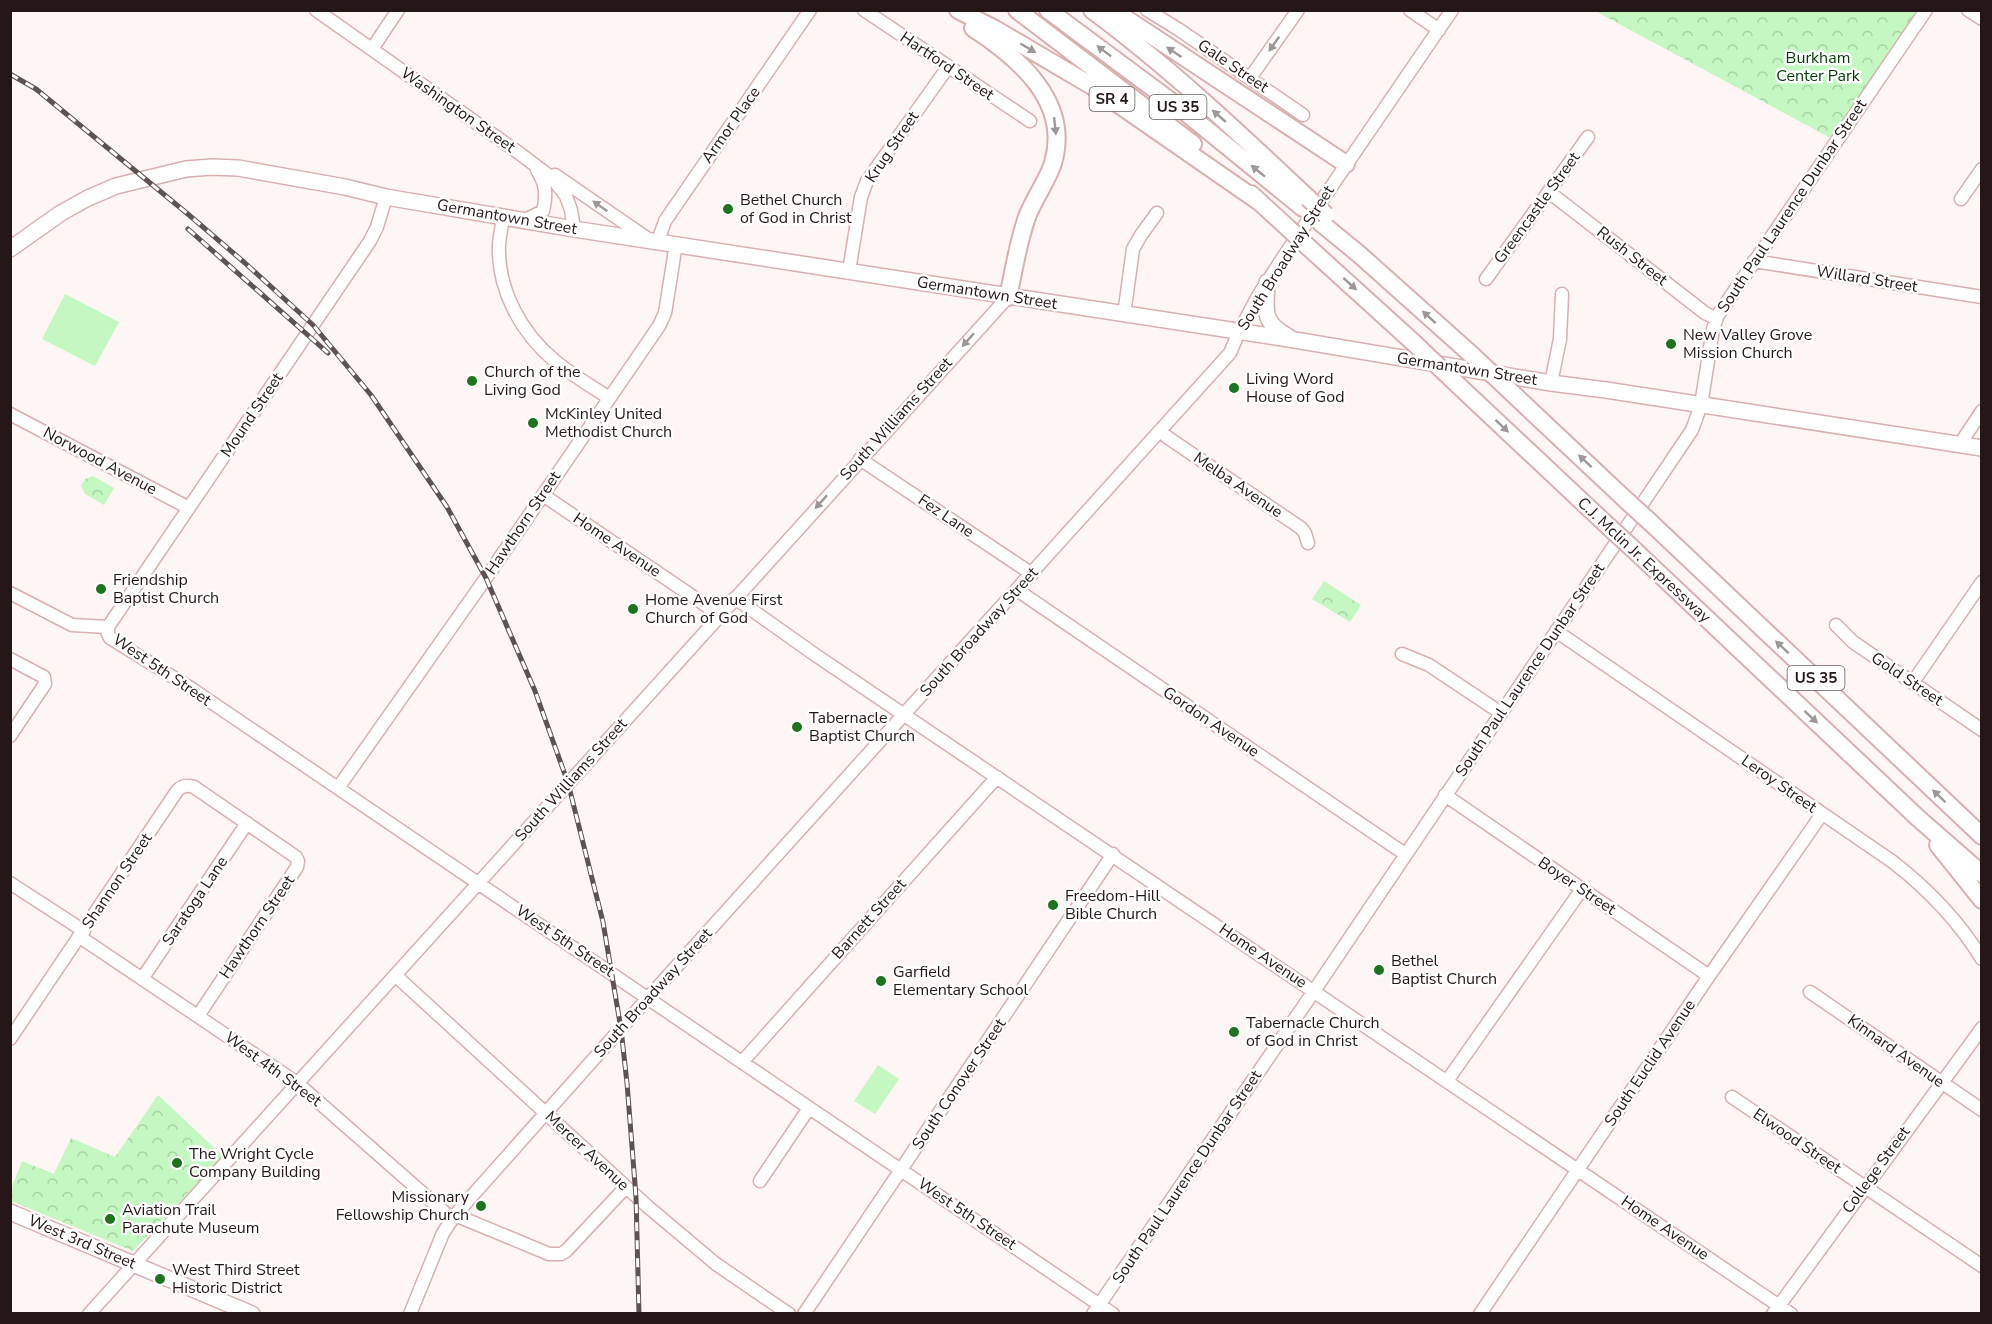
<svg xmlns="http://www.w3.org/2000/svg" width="1992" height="1324" viewBox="0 0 1992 1324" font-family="'Nunito Sans',sans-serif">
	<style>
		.green { fill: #c4f7c1 }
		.park { fill: url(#park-crowns) }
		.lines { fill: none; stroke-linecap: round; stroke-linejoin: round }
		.minor-casing { stroke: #d8b0b0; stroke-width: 15 }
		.major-casing { stroke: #d8b0b0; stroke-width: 18 }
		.highway-casing { stroke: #d8b0b0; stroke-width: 20 }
		.minor { stroke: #fff; stroke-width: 12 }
		.major { stroke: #fff; stroke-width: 15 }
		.highway { stroke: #fff; stroke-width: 16 }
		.rail-casing { stroke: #5f5252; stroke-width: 5 }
		.rail { stroke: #fff; stroke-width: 3; stroke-dasharray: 9; stroke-linecap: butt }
		.highway-bridge-casing { stroke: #d8b0b0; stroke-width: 20; stroke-linecap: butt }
		.highway-bridge { stroke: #fff; stroke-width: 16 }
		.oneway { fill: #9d9797 }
		.poi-dot { fill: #1d741f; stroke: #fff; stroke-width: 2 }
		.labels { text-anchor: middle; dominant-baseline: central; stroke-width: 5; stroke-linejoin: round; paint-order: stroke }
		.shield { fill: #fff; stroke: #665d5d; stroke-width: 1.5 }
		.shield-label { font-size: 15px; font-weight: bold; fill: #251717 }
		.park-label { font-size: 16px; fill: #033c05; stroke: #fff }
		.street-label { font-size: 16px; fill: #251717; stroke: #fff }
		.poi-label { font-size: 16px; fill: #251717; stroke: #fff; text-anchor: start }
	</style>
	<defs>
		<pattern id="park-crowns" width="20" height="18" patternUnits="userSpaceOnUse" patternTransform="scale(1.5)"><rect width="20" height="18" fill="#c4f7c1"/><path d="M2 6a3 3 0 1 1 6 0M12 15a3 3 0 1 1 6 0" fill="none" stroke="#a8d3a5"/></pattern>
	</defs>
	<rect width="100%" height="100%" fill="#fef5f5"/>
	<path class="green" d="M65 294 119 322 95 366 42 339Z
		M878 1065 899 1079 875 1114 854 1101Z"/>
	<path class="park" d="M1595 11H1926L1836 141Z
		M93 476 114 488 104 505 85 494 81 486 85 479Z
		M1324 581 1361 605 1350 622 1312 599Z
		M158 1095 223 1156 133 1251 11 1201V1189L22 1161 54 1174 71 1138 115 1157Z"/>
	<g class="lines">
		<defs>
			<path id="minor" d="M316 10 519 153 552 178 566 196 571 210 574 229
				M864 10 1030 121
				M1147 10 1178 29 1303 115
				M1410 10 1439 30
				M1968 10 1982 19
				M372 49 398 10
				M1250 78 1298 10
				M555 175 648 239
				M1549 192 1705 313 1716 319
				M1961 199 1982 169
				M503 216C502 225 500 235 499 244 497 289 521 333 555 361 572 375 591 386 609 398
				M525 220 543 211C547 195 546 184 537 170
				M658 241 665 221 810 10
				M1754 261 1982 297
				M849 271 861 197 867 181 948 67
				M1486 279 1588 137
				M1124 315 1133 249 1141 235 1157 213
				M1551 383 1560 339 1562 294
				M10 414 189 508
				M1161 431 1167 437 1301 528 1305 533 1308 543
				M1960 444 1982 411
				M860 459 1032 574
				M543 495 720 615
				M1017 590 1405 854
				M10 593 72 625 108 627
				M735 598 814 654 1791 1314
				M1836 625 1853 642 1982 730
				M108 627V634L110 638 189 687 1113 1314
				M108 627 370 241 377 227 386 197
				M1556 631 1893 862C1929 890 1958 920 1982 959
				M1402 654 1429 665 1501 713
				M10 659 44 677 45 684 10 736
				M1913 682 1982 582
				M338 788 486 578 659 326 665 313 676 244
				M1445 795 1709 976
				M10 883 84 931
				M80 937 297 1083 452 1219
				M395 975 647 1206 716 1264 789 1314
				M142 979 247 823
				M1810 992 1982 1110
				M10 1039 177 791C182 785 187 785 194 787L296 857 298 861 297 867 198 1016
				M742 1062 997 777
				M1447 1081 1582 889
				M1732 1097 1982 1266
				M760 1181 809 1108
				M455 1215 549 1254H561L566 1251 626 1187
				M89 1314 1008 297
				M410 1314 443 1233 455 1215 648 998 1230 353 1239 332 1258 296 1286 253 1452 10
				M804 1314 1113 854
				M1093 1314 1314 991 1692 430 1701 405 1713 329 1718 315 1926 10
				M1480 1314 1709 976 1822 814
				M1773 1314 1982 1028"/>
			<path id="major" d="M10 249 61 213 88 198 116 186 186 169 212 167 238 168 345 187 386 197 574 229 1295 340 1551 383 1606 390 1982 448
				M1267 282C1266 311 1261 322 1289 337
				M10 1212 252 1314"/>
			<path id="highway" d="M958 10 995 29 1092 86 1258 201
				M1017 10 1193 144
				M1048 10 1184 111 1303 208
				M1092 10C1169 67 1239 133 1308 198
				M1113 10 1346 164
				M973 28C1019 58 1071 102 1053 163 1047 182 1034 198 1027 217 1018 242 1014 270 1008 297
				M1251 194 1288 228
				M1321 223 1360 255 1473 356
				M1306 245 1414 343
				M1459 386 1608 526
				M1528 408 1627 501
				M1649 521 1982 836
				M1631 547 1918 818 1982 874
				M1938 845 1982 900"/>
		</defs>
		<use href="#minor" class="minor-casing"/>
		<use href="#major" class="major-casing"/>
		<use href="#highway" class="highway-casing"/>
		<use href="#minor" class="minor"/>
		<use href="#major" class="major"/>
		<use href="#highway" class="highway"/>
		<defs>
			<path id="rail" d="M10 74 36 89 189 215 245 263 313 325 371 395 447 507 486 578 535 691 568 783 603 922 621 1029 627 1083 636 1197 639 1314
				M188 229 328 353"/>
		</defs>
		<use href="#rail" class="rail-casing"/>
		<use href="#rail" class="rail"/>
		<defs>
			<path id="highway-bridge" d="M1308 198 1326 215
				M1288 228 1306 245
				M1414 343 1459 386
				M1473 356 1528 408
				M1627 501 1649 521
				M1608 526 1631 547"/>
		</defs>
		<use href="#highway-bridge" class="highway-bridge-casing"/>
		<use href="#highway-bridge" class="highway-bridge"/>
	</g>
	<defs><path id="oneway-solid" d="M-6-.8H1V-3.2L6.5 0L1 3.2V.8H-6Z" transform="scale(1.5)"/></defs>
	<g class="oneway">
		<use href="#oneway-solid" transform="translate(1274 44) rotate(125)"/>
		<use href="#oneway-solid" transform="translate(1028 48) rotate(30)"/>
		<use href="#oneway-solid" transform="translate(1104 51) rotate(-143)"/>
		<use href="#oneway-solid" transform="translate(1174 52) rotate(-146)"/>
		<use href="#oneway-solid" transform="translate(1219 116) rotate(-139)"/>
		<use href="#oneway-solid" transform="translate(1055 126) rotate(84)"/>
		<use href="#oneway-solid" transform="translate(1258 171) rotate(-141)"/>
		<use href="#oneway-solid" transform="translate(600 206) rotate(-145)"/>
		<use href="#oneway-solid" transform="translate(1350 284) rotate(42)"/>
		<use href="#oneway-solid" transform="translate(1429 317) rotate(-138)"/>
		<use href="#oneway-solid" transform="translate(968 340) rotate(132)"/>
		<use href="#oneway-solid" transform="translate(1502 426) rotate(43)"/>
		<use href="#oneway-solid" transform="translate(1585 461) rotate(-137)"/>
		<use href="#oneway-solid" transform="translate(821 502) rotate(132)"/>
		<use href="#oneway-solid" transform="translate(1782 647) rotate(-137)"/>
		<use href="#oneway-solid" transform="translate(1811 717) rotate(43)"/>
		<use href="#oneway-solid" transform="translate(1939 796) rotate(-136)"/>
	</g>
	<g class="poi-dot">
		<circle cx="728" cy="209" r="6"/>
		<circle cx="1671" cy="344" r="6"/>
		<circle cx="472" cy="381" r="6"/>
		<circle cx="1234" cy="388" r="6"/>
		<circle cx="533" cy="423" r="6"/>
		<circle cx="101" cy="589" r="6"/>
		<circle cx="633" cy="609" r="6"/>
		<circle cx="797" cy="727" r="6"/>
		<circle cx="1053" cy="905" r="6"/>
		<circle cx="1379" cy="970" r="6"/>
		<circle cx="881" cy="981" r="6"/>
		<circle cx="1234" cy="1032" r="6"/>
		<circle cx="177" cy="1163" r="6"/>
		<circle cx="481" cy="1206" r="6"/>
		<circle cx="110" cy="1219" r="6"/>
		<circle cx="160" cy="1279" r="6"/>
	</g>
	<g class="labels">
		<g class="shield">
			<rect x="1089.5" y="87" width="45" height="24" rx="4.5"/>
			<rect x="1149.5" y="95" width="57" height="24" rx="4.5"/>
			<rect x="1787.5" y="666" width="57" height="24" rx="4.5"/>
		</g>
		<g class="shield-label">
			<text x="1112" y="99">SR 4</text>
			<text x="1178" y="107">US 35</text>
			<text x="1816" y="678">US 35</text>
		</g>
		<g class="park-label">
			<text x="1818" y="58">Burkham<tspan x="1818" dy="18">Center Park</tspan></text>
		</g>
		<g class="street-label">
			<text transform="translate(947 66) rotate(34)">Hartford Street</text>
			<text transform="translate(1233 66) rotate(34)">Gale Street</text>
			<text transform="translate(458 110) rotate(35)">Washington Street</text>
			<text transform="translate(731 125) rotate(-55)">Armor Place</text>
			<text transform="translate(892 147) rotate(-56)">Krug Street</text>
			<text transform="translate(1792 206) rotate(-56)">South Paul Laurence Dunbar Street</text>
			<text transform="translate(1537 208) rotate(-54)">Greencastle Street</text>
			<text transform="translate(507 217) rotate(10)">Germantown Street</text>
			<text transform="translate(1632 256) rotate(38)">Rush Street</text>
			<text transform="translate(1286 258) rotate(-58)">South Broadway Street</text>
			<text transform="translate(1867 279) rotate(9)">Willard Street</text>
			<text transform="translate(987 293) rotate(9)">Germantown Street</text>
			<text transform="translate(1467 369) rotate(9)">Germantown Street</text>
			<text transform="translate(252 415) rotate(-56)">Mound Street</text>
			<text transform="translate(896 419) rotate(-48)">South Williams Street</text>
			<text transform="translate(100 461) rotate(28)">Norwood Avenue</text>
			<text transform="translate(1238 485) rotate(34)">Melba Avenue</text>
			<text transform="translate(946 516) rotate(34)">Fez Lane</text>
			<text transform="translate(523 523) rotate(-56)">Hawthorn Street</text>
			<text transform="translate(617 545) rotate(34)">Home Avenue</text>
			<text transform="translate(1644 560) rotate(43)">C.J. Mclin Jr. Expressway</text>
			<text transform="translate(979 632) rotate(-48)">South Broadway Street</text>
			<text transform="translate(162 670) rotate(34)">West 5th Street</text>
			<text transform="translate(1530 670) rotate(-56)">South Paul Laurence Dunbar Street</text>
			<text transform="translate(1907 679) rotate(34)">Gold Street</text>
			<text transform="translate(1211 722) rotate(34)">Gordon Avenue</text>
			<text transform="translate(571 780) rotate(-48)">South Williams Street</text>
			<text transform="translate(1779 784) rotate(35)">Leroy Street</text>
			<text transform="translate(117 881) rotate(-56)">Shannon Street</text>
			<text transform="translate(1577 886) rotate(34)">Boyer Street</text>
			<text transform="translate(195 901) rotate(-56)">Saratoga Lane</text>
			<text transform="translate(869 919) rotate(-48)">Barnett Street</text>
			<text transform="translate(257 927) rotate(-56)">Hawthorn Street</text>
			<text transform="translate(565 941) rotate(34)">West 5th Street</text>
			<text transform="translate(1263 956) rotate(34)">Home Avenue</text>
			<text transform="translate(653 993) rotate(-48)">South Broadway Street</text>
			<text transform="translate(1896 1051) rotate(35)">Kinnard Avenue</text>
			<text transform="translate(1650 1063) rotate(-56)">South Euclid Avenue</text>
			<text transform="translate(273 1069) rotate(36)">West 4th Street</text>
			<text transform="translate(959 1084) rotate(-56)">South Conover Street</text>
			<text transform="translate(1797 1141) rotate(34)">Elwood Street</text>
			<text transform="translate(587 1151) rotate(43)">Mercer Avenue</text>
			<text transform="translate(1876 1170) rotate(-54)">College Street</text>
			<text transform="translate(1187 1177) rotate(-56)">South Paul Laurence Dunbar Street</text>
			<text transform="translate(967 1214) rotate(34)">West 5th Street</text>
			<text transform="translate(1665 1228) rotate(34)">Home Avenue</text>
			<text transform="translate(82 1242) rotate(23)">West 3rd Street</text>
		</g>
		<g class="poi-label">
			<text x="740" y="200">Bethel Church<tspan x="740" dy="18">of God in Christ</tspan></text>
			<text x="1683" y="335">New Valley Grove<tspan x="1683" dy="18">Mission Church</tspan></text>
			<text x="484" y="372">Church of the<tspan x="484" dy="18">Living God</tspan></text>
			<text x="1246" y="379">Living Word<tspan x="1246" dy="18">House of God</tspan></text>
			<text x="545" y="414">McKinley United<tspan x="545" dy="18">Methodist Church</tspan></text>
			<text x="113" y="580">Friendship<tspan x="113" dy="18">Baptist Church</tspan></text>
			<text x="645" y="600">Home Avenue First<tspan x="645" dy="18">Church of God</tspan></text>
			<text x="809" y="718">Tabernacle<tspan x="809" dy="18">Baptist Church</tspan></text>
			<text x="1065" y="896">Freedom-Hill<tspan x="1065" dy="18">Bible Church</tspan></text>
			<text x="1391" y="961">Bethel<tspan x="1391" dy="18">Baptist Church</tspan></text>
			<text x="893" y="972">Garfield<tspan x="893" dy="18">Elementary School</tspan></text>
			<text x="1246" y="1023">Tabernacle Church<tspan x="1246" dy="18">of God in Christ</tspan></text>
			<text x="189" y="1154">The Wright Cycle<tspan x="189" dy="18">Company Building</tspan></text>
			<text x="469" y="1197" text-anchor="end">Missionary<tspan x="469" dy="18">Fellowship Church</tspan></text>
			<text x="122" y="1210">Aviation Trail<tspan x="122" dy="18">Parachute Museum</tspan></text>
			<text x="172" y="1270">West Third Street<tspan x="172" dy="18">Historic District</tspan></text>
		</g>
	</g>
	<rect width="1992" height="1324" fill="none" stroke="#251717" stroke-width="24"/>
</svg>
